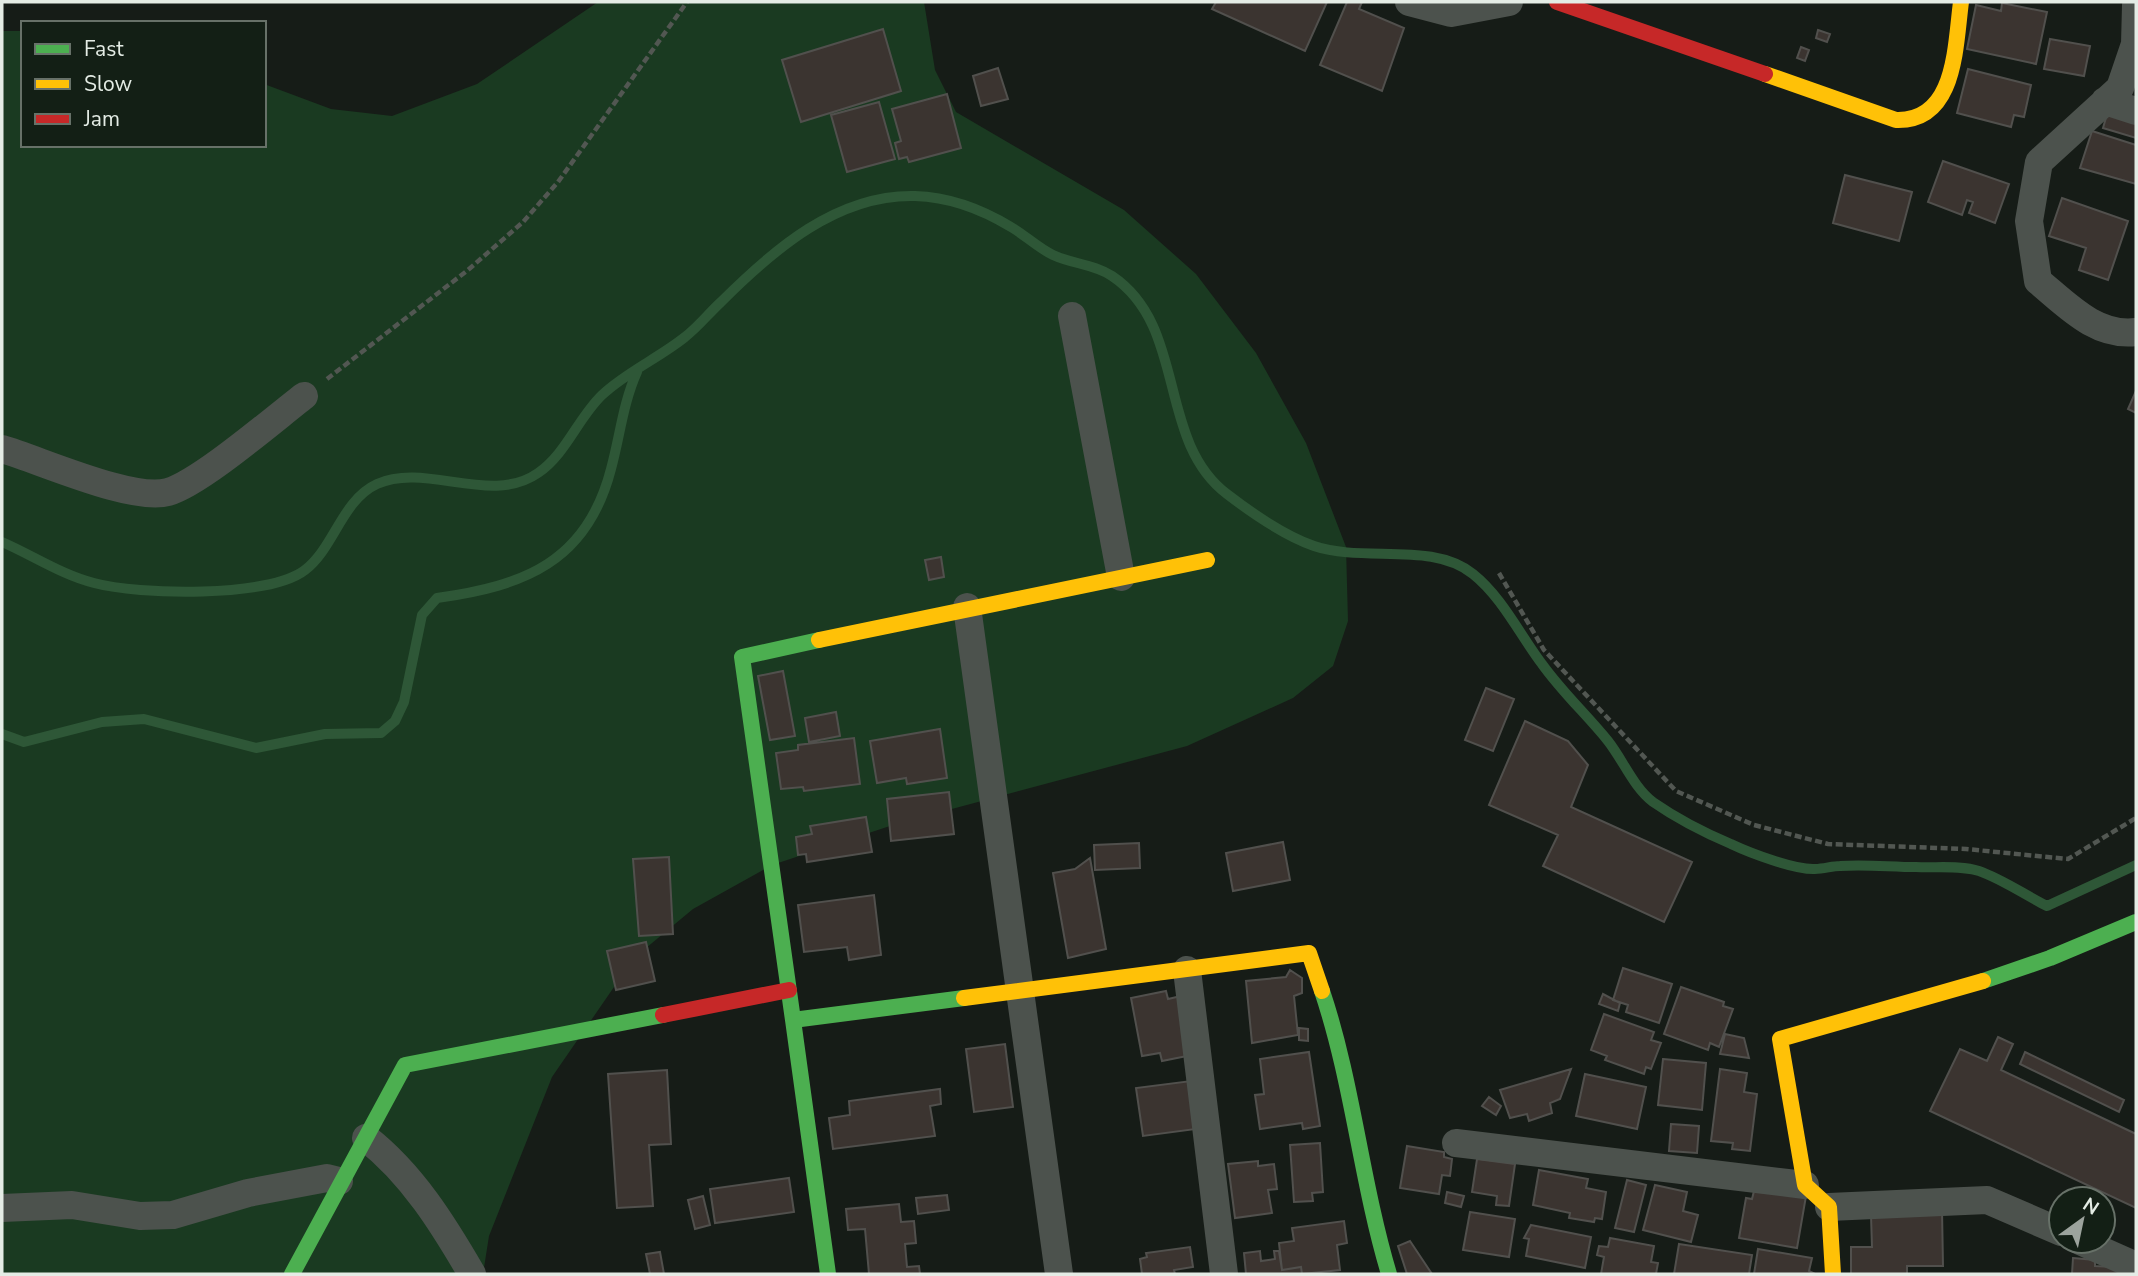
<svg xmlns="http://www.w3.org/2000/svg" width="2138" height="1276" viewBox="0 0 2138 1276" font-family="'Nunito Sans',sans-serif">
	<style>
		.green { fill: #1a3a21 }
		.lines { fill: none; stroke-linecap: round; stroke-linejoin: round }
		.stream { stroke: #2e5737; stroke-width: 10 }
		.building { fill: #3b3430; stroke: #51504d; stroke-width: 2 }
		.path { stroke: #525752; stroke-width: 4.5; stroke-dasharray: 7 3.5; stroke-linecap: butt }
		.street { stroke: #4c524d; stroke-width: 28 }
		.fast { stroke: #4caf50; stroke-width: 16 }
		.slow { stroke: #ffc107; stroke-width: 16 }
		.jam { stroke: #c62828; stroke-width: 16 }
	</style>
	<rect width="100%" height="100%" fill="#161c17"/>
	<path class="green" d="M598 2H924L935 70 956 112 1124 210 1196 274 1256 353 1306 443 1346 547 1348 621 1333 666 1293 698 1187 746 896 824 772 865 693 909 634 958 552 1077 489 1236 483 1274H2V31H23V145H264V84L331 109 392 116 477 84Z"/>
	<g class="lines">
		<path class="stream" d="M2 542C32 555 62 575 94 583 138 595 269 598 305 570 334 548 342 500 377 484 426 462 491 506 538 473 566 454 578 418 602 395 626 372 659 358 685 337 698 327 709 313 721 302 773 250 837 194 915 196 949 197 983 210 1011 227 1025 235 1038 248 1053 255 1072 264 1094 264 1112 276 1188 327 1156 440 1227 494 1253 514 1283 535 1314 546 1364 563 1432 541 1473 574 1502 597 1520 635 1542 664 1562 692 1587 715 1608 741 1623 760 1634 788 1653 802 1676 818 1705 833 1731 844 1750 853 1795 870 1815 869 1824 869 1832 866 1840 866 1865 864 1891 867 1916 867 1936 868 1961 865 1979 871 2002 879 2025 895 2047 906L2136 865
			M2 734 24 742 102 722 144 719 256 748 325 734 381 733 395 721 404 702 422 615 437 598C524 586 587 562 611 469 620 436 623 403 637 372"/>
	</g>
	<path class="building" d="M1216 2H1327L1305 51 1212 9Z
		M1347 2H1362L1359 9 1404 28 1382 91 1320 65Z
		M2002 3 2047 12 2036 64 1967 49 1976 5 2001 11Z
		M883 29 901 91 801 122 782 60Z
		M1818 30 1830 34 1827 42 1816 38Z
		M2050 39 2090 46 2084 76 2044 69Z
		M1801 47 1809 50 1805 61 1797 58Z
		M998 68 1008 99 981 106 973 76Z
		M1968 69 2031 85 2024 117 2014 115 2011 127 1957 113Z
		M947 94 961 148 909 162 907 157 899 159 895 143 901 141 892 109Z
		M879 102 895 159 847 172 831 115Z
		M2107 114 2136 123V138L2103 128Z
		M2092 131 2136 145V184L2080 168Z
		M1943 161 2009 184 1995 223 1969 213 1973 202 1967 200 1962 215 1928 202Z
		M1845 175 1912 192 1899 241 1833 223Z
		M2062 198 2128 221 2108 280 2079 270 2086 248 2049 236Z
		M2136 391V413L2128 409Z
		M941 557 944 577 929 580 925 560Z
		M783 671 795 736 770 740 758 676Z
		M1486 688 1514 699 1493 751 1465 740Z
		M836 712 840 736 809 742 805 718Z
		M1525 721 1568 741 1588 765 1571 807 1692 862 1664 922 1543 866 1558 835 1489 805Z
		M940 729 947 778 907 784 906 778 877 783 870 741Z
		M854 738 860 784 804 791 803 787 781 789 776 753 798 750V745Z
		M949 792 954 834 891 841 887 799Z
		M866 817 872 852 807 862 806 854 798 855 796 837 812 834 810 826Z
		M1283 842 1290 880 1233 891 1226 853Z
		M1139 843 1140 868 1095 870 1094 845Z
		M669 857 673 934 639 936 633 859Z
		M1090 858 1106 949 1068 958 1053 873 1075 869Z
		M874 895 881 955 849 960 847 947 804 952 798 905Z
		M646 942 655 981 616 990 607 951Z
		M1623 968 1672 984 1659 1023 1626 1012 1628 1005 1613 1000Z
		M1290 970 1302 978V993L1294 996 1298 1035 1252 1043 1246 981 1286 977Z
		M1681 987 1724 1002 1723 1006 1733 1009 1719 1047 1710 1043 1708 1050 1664 1034Z
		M1166 991 1168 999 1181 996 1192 1055 1162 1061 1160 1053 1142 1056 1131 998Z
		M1603 994 1620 1003 1618 1011 1599 1004Z
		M1604 1014 1654 1032 1651 1040 1661 1043 1651 1069 1646 1067 1644 1074 1605 1060 1607 1056 1591 1050Z
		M1299 1028 1308 1029V1041L1299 1040Z
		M1725 1034 1744 1038 1749 1058 1720 1054Z
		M1998 1037 2013 1044 2001 1070 2136 1134V1208L1930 1111 1960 1049 1987 1061Z
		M1005 1044 1013 1107 974 1112 966 1049Z
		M1309 1052 1320 1126 1303 1129 1302 1123 1260 1129 1255 1095 1264 1094 1260 1059Z
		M2025 1052 2124 1100 2119 1112 2020 1064Z
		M1663 1059 1706 1063 1702 1110 1658 1105Z
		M1571 1069 1560 1099 1550 1103 1552 1113 1529 1121 1527 1114 1510 1118 1500 1090Z
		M1720 1069 1747 1073 1744 1092 1757 1094 1750 1151 1732 1149 1733 1143 1711 1141Z
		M667 1070 671 1144 649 1145 653 1206 617 1208 608 1074Z
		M1585 1074 1646 1087 1637 1129 1576 1116Z
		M1191 1081 1196 1129 1143 1136 1136 1088Z
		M940 1089 941 1104 930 1106 935 1136 833 1149 829 1118 850 1115 849 1101Z
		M1489 1097 1501 1106 1496 1115 1482 1106Z
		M1671 1124 1699 1126 1697 1153 1669 1151Z
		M1320 1143 1323 1192 1312 1193 1313 1201 1294 1202 1290 1145Z
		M1407 1146 1444 1152V1157L1452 1159 1450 1176 1442 1175 1439 1194 1400 1188Z
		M1477 1159 1515 1164 1509 1206 1496 1205 1497 1196 1472 1192Z
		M1258 1161V1166L1274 1164 1277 1189 1268 1190 1272 1213 1235 1218 1228 1164Z
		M1539 1170 1588 1179 1586 1188 1606 1192 1602 1219 1595 1218 1594 1222 1569 1218 1570 1213 1533 1205Z
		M789 1178 794 1212 715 1223 710 1189Z
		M1627 1180 1646 1185 1634 1232 1615 1228Z
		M1655 1185 1687 1192 1683 1211 1698 1215 1691 1242 1643 1230Z
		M1755 1187 1806 1196 1797 1248 1739 1238 1746 1198 1752 1199Z
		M1447 1192 1464 1196 1461 1207 1445 1203Z
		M947 1195 949 1210 918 1214 916 1198Z
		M703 1196 710 1225 695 1229 688 1200Z
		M899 1204 901 1222 914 1221 916 1243 905 1244 907 1267 919 1266 920 1274H869L865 1229 848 1230 846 1209Z
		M1942 1210 1943 1266H1907V1274H1851V1247H1872L1871 1215Z
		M1470 1212 1515 1219 1509 1257 1463 1250Z
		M1344 1221 1347 1243 1337 1245 1340 1270 1302 1274 1301 1267 1282 1270 1279 1243 1294 1241 1292 1228Z
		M1531 1225 1591 1237 1585 1268 1526 1256 1529 1239 1524 1238Z
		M1610 1238 1654 1246 1651 1262 1658 1263 1656 1274H1601L1604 1257 1597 1255 1599 1246 1608 1247Z
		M1410 1241 1432 1274H1407L1398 1246Z
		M1679 1244 1752 1255 1749 1274H1674Z
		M1190 1247 1193 1267 1174 1270 1175 1274H1142L1140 1259 1147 1257 1146 1253Z
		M1758 1249 1812 1258 1809 1271 1815 1274H1754Z
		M1260 1251 1261 1261 1275 1259 1274 1251H1279L1282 1270 1301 1267 1302 1274H1246L1244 1253Z
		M660 1252 664 1274H650L646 1254Z
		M2073 1258 2095 1260V1266L2135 1268V1274H2072Z"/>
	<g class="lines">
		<path class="path" d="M327 379 468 270 523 222 558 182 687 2
			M1499 573 1544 650 1676 791 1754 825 1828 844 1966 849 2068 859 2136 818"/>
		<path class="street" d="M1409 2 1451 13 1509 2
			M2136 5 2135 44 2120 88 2039 162 2029 221 2038 281C2067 305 2096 337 2136 332
			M2105 101 2136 111
			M1072 316 1121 577
			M2 449C40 460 132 502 168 492 200 483 274 419 304 396
			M967 607 1059 1274
			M1187 970 1224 1274
			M366 1138C412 1174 443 1224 472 1274
			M1456 1143 1805 1185
			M1829 1207 1987 1200 2061 1232
			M2 1208 72 1205 140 1216 173 1215 248 1193 327 1178 339 1181
			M2080 1241 2136 1266"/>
		<path class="fast" d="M1983 981 2050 958 2136 922
			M1322 991C1353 1083 1361 1181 1389 1274
			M793 1020 742 657 819 640
			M292 1274 405 1065 663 1015
			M828 1274 793 1020 964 998"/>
		<path class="slow" d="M1765 74 1896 120C1956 122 1955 47 1961 2
			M819 640 1207 560
			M964 998 1309 953 1322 991
			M1833 1274 1829 1207 1805 1185 1780 1039 1983 981"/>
		<path class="jam" d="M1557 2 1765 74
			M663 1015 789 990"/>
	</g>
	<rect width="2138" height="1276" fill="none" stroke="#e4ece5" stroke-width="7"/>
	<rect x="21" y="21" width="245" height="126" fill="#131f15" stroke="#677168" stroke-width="2"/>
	<rect x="35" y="44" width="35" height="10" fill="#4caf50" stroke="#677168" stroke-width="2"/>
	<text x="84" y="56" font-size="21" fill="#e4ece5">Fast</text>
	<rect x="35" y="79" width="35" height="10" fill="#ffc107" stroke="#677168" stroke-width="2"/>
	<text x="84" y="91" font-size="21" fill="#e4ece5">Slow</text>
	<rect x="35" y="114" width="35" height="10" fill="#c62828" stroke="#677168" stroke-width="2"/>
	<text x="84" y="126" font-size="21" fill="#e4ece5">Jam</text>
	<g transform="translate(2082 1220) rotate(33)"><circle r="33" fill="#131f15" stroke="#677168" stroke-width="2"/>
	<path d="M0-5L12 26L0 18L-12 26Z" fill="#9ca39d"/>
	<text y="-10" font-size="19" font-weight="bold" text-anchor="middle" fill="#e4ece5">N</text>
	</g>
</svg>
